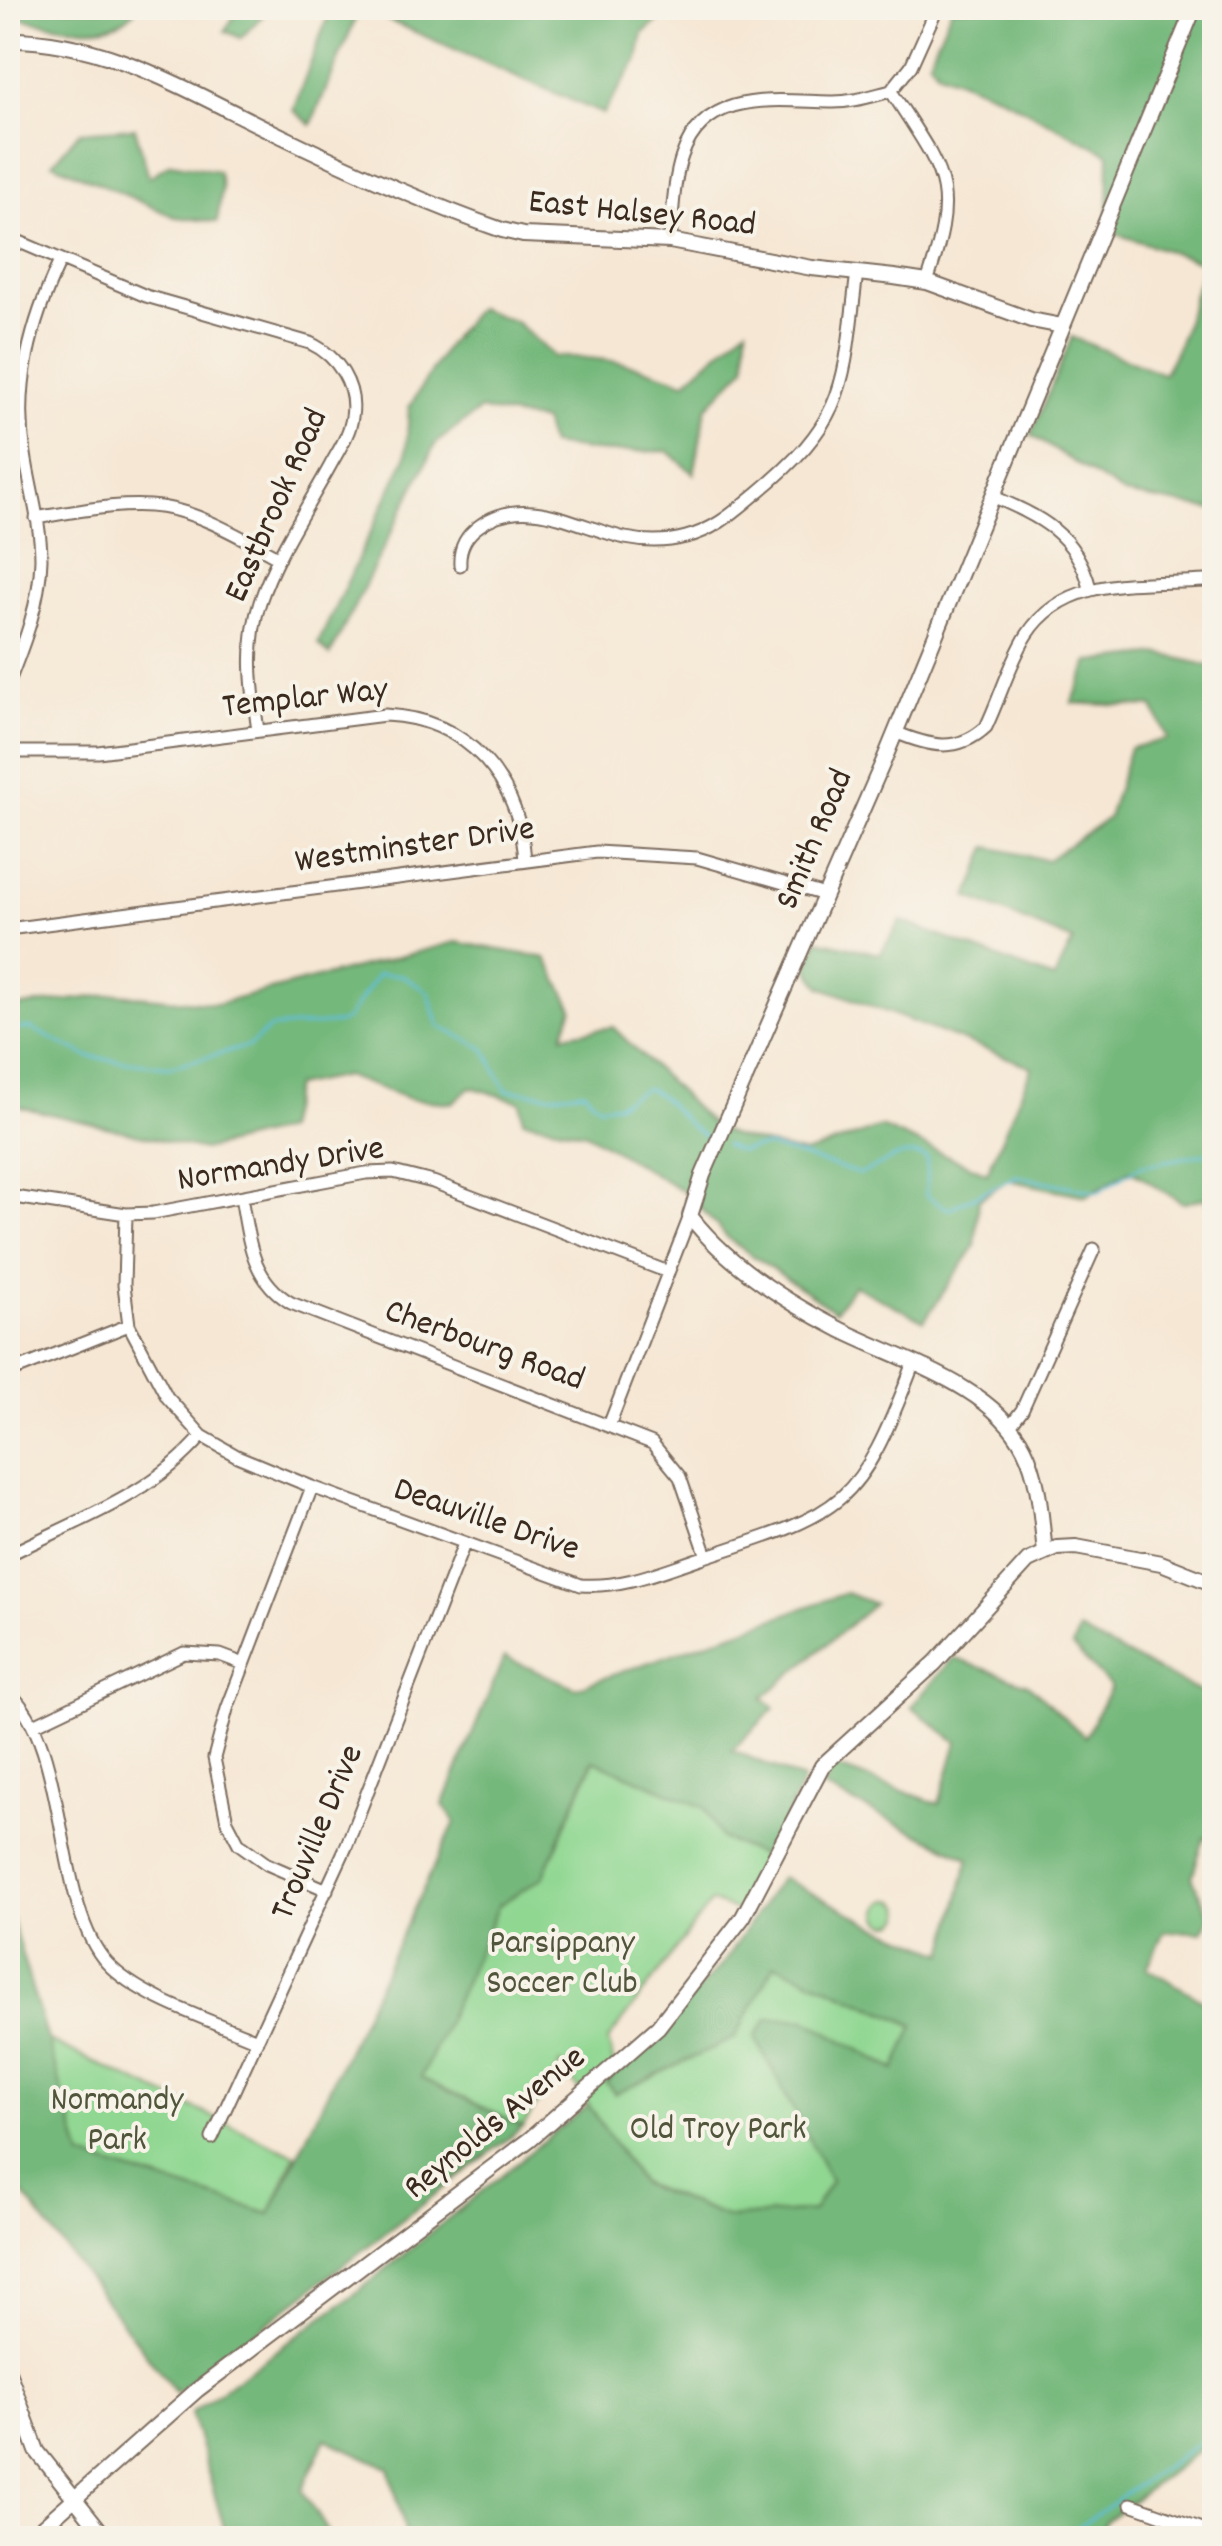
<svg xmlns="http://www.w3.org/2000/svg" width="1222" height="2546" viewBox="0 0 1222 2546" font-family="Dekko,sans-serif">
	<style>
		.green { fill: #90d792; stroke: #668058; stroke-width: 2.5 }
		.forest { fill: #74b87c; stroke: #58714d; stroke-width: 2.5 }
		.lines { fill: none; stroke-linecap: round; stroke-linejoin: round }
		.stream { stroke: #60c0de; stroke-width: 2.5 }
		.minor-casing { stroke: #7c6c5e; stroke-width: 15 }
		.tertiary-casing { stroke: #7c6c5e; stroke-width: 18 }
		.minor { stroke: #fff; stroke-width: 11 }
		.tertiary { stroke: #fff; stroke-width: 14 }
		.labels { text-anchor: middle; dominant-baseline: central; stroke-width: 8; stroke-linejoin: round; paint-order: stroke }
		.street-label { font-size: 35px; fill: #3b2a1e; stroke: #f7f3e8 }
		.park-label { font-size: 35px; fill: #50553b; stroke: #f7f3e8 }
	</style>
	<rect width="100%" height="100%" fill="#f7f3e8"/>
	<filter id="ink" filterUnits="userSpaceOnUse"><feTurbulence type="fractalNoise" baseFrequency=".01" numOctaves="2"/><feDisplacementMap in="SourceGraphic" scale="20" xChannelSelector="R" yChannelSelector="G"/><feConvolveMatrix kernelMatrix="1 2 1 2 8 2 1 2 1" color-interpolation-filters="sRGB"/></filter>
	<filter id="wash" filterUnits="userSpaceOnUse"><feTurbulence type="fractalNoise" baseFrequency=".0048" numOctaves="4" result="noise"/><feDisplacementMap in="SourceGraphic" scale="40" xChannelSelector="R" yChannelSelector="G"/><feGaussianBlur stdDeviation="2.25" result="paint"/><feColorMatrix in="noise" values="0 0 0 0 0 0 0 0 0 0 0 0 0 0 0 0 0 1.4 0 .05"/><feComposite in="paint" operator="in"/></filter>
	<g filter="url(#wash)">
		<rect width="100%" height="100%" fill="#f6e7d4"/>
		<path class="green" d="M594 1760 706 1808 722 1838 769 1859 740 1912 711 1902 608 2040 615 2069 607 2083 735 2038 774 1963 915 2026 896 2070 806 2020 831 2181 813 2211 728 2218 641 2183 561 2064 523 2127 420 2079 499 1904 543 1877Z
			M879 1912a12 12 0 1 1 24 0a12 12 0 1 1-24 0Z
			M44 2039 295 2155 270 2214 82 2157Z"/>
		<path class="forest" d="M8 8H136C114 44 43 22 8 16Z
			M239 8H270L241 38 225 31Z
			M331 8H675L643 33 638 59 603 114 360 8 311 125 293 110Z
			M952 8H1214V510L1124 494 1031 435 1072 337 1163 374C1186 340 1190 300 1204 263L1108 231 1109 154 997 95 939 72 929 60Z
			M135 128 149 177 171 163 218 171 222 187 217 222 175 217 53 163 79 132Z
			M477 308 516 322 555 357C602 356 641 365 685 382L747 327 746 366 706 408 694 474 668 451 604 452 550 445 543 421 480 410 436 443 330 655 318 644 406 457 409 408 447 345Z
			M1161 654 1214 667V1214L1205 1198 1183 1203 1130 1170 1086 1196 1008 1180 979 1199 975 1246 924 1321 854 1285 835 1311 731 1241 686 1193 586 1133 523 1120 521 1102 471 1087 452 1103 410 1099 345 1076 294 1086 285 1130 203 1150 8 1104V1008L117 994 217 1004 456 942 546 958 573 1008 563 1035 613 1027 712 1125 733 1136 805 1154 881 1127 987 1173 1032 1067 821 987 808 968 818 940 880 954 901 921 1054 979 1073 941 968 897 988 847 1047 860 1108 818 1130 748 1168 739 1153 707 1072 703 1089 662Z
			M846 1593 874 1604 763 1698 775 1708 732 1750 803 1780 769 1859 721 1838 705 1808 593 1760 543 1877 499 1905 421 2078 523 2127 176 2393 8 2174V1908L82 2157 270 2214 455 1822 443 1805 504 1657 576 1688Z
			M1079 1631 1214 1699V1837L1204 1838 1192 1877 1210 1917 1201 1932 1164 1931 1147 1968 1214 2007V2439L1105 2522 1098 2538H407L389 2468 326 2439 302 2490 332 2538H227L191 2413 360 2290 588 2105 641 2184 728 2218 813 2211 831 2181 755 2037 768 2018 806 2020 895 2070 914 2025 775 1964 735 2038 615 2094 606 2083 722 1965 781 1877 874 1925 945 1953 969 1858 823 1788 833 1766 939 1804 957 1742 911 1707 953 1658 1028 1684 1085 1737 1111 1687 1072 1647Z"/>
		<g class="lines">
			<path class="stream" d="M8 1035 17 1029 30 1028 89 1057 169 1067 249 1046 270 1028 339 1023 347 1019 378 974 401 975 428 992 439 1026 485 1049 506 1090 552 1095 584 1091 599 1106 617 1104 646 1088C669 1096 683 1128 713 1140
				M725 1145 739 1151 767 1146 860 1174C884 1166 900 1146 927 1158L926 1196 948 1209 1017 1176 1098 1192 1140 1166 1214 1152
				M1063 2538 1214 2432"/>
		</g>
	</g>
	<g filter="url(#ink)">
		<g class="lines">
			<defs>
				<path id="minor" d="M891 91C944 174 961 184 927 282
					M8 237 146 296 310 343C338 356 357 386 352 417 350 434 338 451 330 466 306 510 276 554 260 602 246 644 252 688 258 731
					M670 241C673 214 673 182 682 156 705 89 774 101 830 102 850 103 871 96 891 91L911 66 937 8
					M992 496C1040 517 1076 533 1090 588
					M36 518C158 497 170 497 279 558
					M460 565C459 549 465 536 479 526 526 492 577 527 625 538 645 542 667 542 686 537 715 530 735 511 757 493 849 417 843 384 857 272
					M8 684C24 644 40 603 41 559 41 524 30 488 25 454 14 385 31 323 60 261
					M895 732C928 746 957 754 986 727 1000 698 1010 662 1027 635 1066 574 1142 585 1205 581
					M8 752H98L385 715C469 719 519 780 525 860
					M8 929 597 852 697 858 825 895
					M8 1196 126 1214 153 1213 366 1173 393 1172 433 1182 668 1272
					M241 1197C249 1240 251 1279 291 1303L652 1443 680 1477 707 1556
					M126 1214 124 1285 129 1325 167 1397 202 1436 237 1456 312 1487 581 1585C623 1588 661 1571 701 1558 844 1512 858 1509 913 1365
					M8 1373 129 1325
					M610 1423 690 1216
					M1009 1427 1022 1410 1094 1249
					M312 1487 227 1709 214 1758 227 1821 239 1844 267 1864 327 1890
					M8 1555C76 1521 152 1495 202 1436
					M8 1692C70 1743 53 1904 107 1963 139 1998 213 2021 257 2040
					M34 1725 184 1653 220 1655 244 1664
					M212 2138 346 1847 464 1544
					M1131 2504 1214 2533"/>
				<path id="tertiary" d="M8 40C104 39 186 90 271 131 345 167 424 203 502 230L523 235 670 241 812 268 894 277 927 282 1031 320 1062 326
					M1045 1553C1041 1519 1040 1479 1024 1448 992 1385 901 1360 841 1330 788 1303 727 1264 690 1216L703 1175 884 760 1194 8
					M8 2371 37 2451 106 2538
					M30 2538 197 2390 530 2139 658 2027 743 1917 822 1766 935 1663 1028 1561 1057 1548 1076 1547 1161 1563 1214 1584"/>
			</defs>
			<use href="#minor" class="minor-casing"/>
			<use href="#tertiary" class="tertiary-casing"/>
			<use href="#minor" class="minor"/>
			<use href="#tertiary" class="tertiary"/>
		</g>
	</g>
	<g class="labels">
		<g class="street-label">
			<text transform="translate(642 215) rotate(6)">East Halsey Road</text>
			<text transform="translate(278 506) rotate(-66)">Eastbrook Road</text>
			<text transform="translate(305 700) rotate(-6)">Templar Way</text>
			<text transform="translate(816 840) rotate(-67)">Smith Road</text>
			<text transform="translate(415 847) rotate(-8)">Westminster Drive</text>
			<text transform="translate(281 1166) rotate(-9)">Normandy Drive</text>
			<text transform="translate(484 1347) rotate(20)">Cherbourg Road</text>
			<text transform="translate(486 1521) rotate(19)">Deauville Drive</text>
			<text transform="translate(319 1833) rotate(-67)">Trouville Drive</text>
			<text transform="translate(496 2124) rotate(-39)">Reynolds Avenue</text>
		</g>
		<g class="park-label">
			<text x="562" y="1945">Parsippany<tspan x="562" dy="40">Soccer Club</tspan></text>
			<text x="117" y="2102">Normandy<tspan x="117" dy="40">Park</tspan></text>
			<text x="718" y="2131">Old Troy Park</text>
		</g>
	</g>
	<rect width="1222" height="2546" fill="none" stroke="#f7f3e8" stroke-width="40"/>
</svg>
